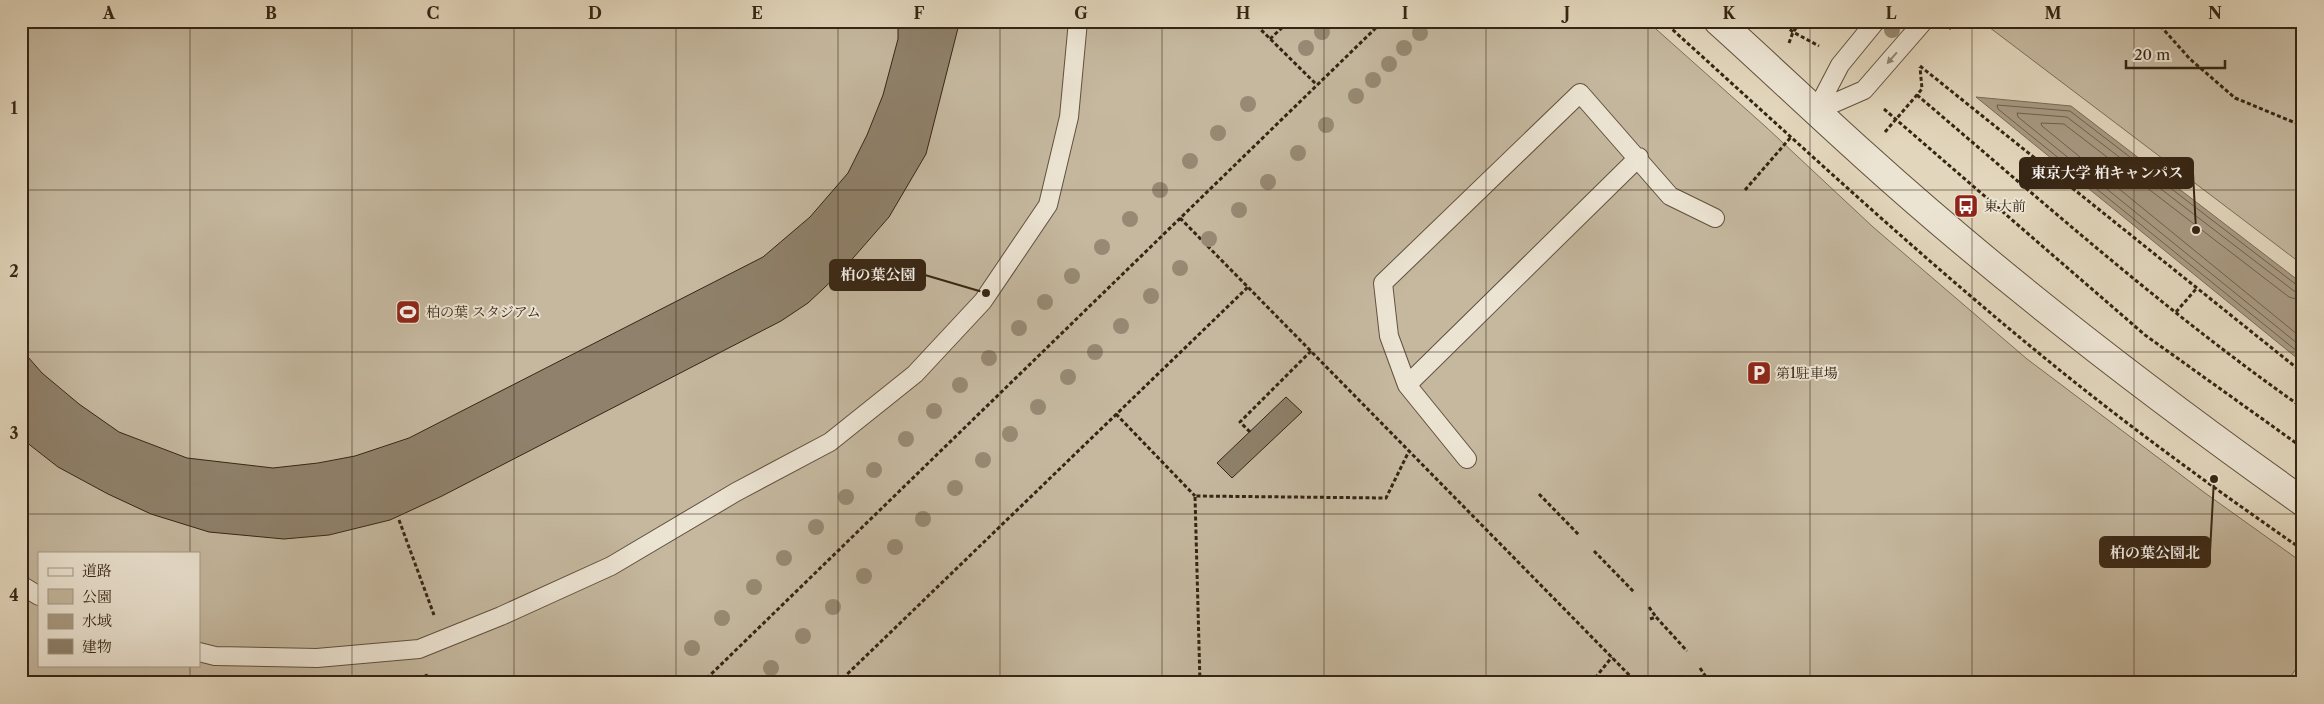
<svg xmlns="http://www.w3.org/2000/svg" width="2324" height="704" viewBox="0 0 2324 704" font-family="'Libre Caslon Text','Noto Serif JP',serif">
	<style>
		.green { fill: #c5b89f; stroke: #7e6e5a; fill-rule: evenodd }
		.water { fill: #a89a83; stroke: #7a6b57 }
		.lines { fill: none; stroke-linecap: round; stroke-linejoin: round }
		.shore { stroke: #6f604c; stroke-width: 1 }
		.building { fill: #8f816b; stroke: #362514 }
		.service-casing { stroke: #61513e; stroke-width: 20 }
		.tertiary-casing { stroke: #61513e; stroke-width: 30 }
		.path { stroke: #362514; stroke-width: 3; stroke-dasharray: 4 2.5; stroke-linecap: butt }
		.service { stroke: #ece4d3; stroke-width: 18 }
		.tertiary { stroke: #ece4d3; stroke-width: 28 }
		.tree { fill: #978973 }
		.oneway { fill: #918474 }
		.grid { fill: none; stroke: #362514; stroke-width: 1; stroke-opacity: 0.55 }
		.labels { text-anchor: middle; dominant-baseline: central; stroke-width: 4; stroke-linejoin: round; paint-order: stroke }
		.poi-label { font-size: 14px; fill: #362514; stroke: #ece4d3; text-anchor: start }
		.leader { fill: none; stroke: #362514; stroke-width: 2 }
		.callout-dot { fill: #362514; stroke: #ece4d3; stroke-width: 2 }
		.callout { fill: #362514; stroke: #362514; stroke-width: 2 }
		.callout-label { font-size: 15px; text-anchor: middle; font-weight: bold; fill: #fff }
		.neatline { fill: none; stroke: #362514; stroke-width: 2 }
		.grid-label { font-size: 16px; text-anchor: middle; font-weight: bold; fill: #362514 }
	</style>
	<rect width="100%" height="100%" fill="#e2d6bc"/>
	<filter id="stains"><feTurbulence type="fractalNoise" baseFrequency=".004" numOctaves="4"/><feColorMatrix values="0 0 0 0 .2 0 0 0 0 .09 0 0 0 0 .02 0 0 0 .5 -.17"/></filter>
	<radialGradient id="worn" r=".72"><stop offset=".6" stop-color="#630" stop-opacity="0"/><stop offset="1" stop-color="#630" stop-opacity=".3"/></radialGradient>
	<path class="green" d="M21 21H1647L1766 127 1873 227 2027 359 2205 493 2303 563V659L2286 683H21ZM39 553H199V665H39Z
		M1981 21H2303V265Z"/>
	<path class="water" d="M1976 97 2071 106 2303 284V363Z"/>
	<g class="lines">
		<path class="shore" d="M2303 287 2298 286 2070 111 1997 105 1998 109 2303 356
			M2303 294 2294 291 2067 117 2017 113 2018 117 2303 348
			M2303 301 2289 297 2064 124 2041 123 2042 126 2303 339"/>
	</g>
	<path class="building" d="M898 21H958V28L926 154 889 217 840 273 808 303 781 321 442 496 390 520 329 535 284 539 209 532 151 514 108 494 58 467 21 438V349L42 373 79 404 119 432 187 458 273 468 318 463 355 456 409 438 763 257 810 217 848 173 867 135 883 95 898 39Z
		M1286 397 1302 412 1232 478 1217 463Z"/>
	<g class="lines">
		<defs>
			<path id="service" d="M1816 111 1864 90 1924 21
				M1816 111 1840 65 1876 21
				M1407 385 1639 157
				M1467 459 1407 385 1389 336 1383 283 1580 93 1670 196 1715 218
				M21 585 39 596
				M199 652 215 656 317 658 419 649 501 616 611 566 736 492 830 442 915 374 983 301 1048 205 1069 117 1078 21"/>
			<path id="tertiary" d="M1718 21C1767 65 1815 111 1864 155 2002 280 2151 394 2303 502"/>
		</defs>
		<use href="#service" class="service-casing"/>
		<use href="#tertiary" class="tertiary-casing"/>
		<path class="path" d="M1252 21 1317 85
			M1663 21C1786 132 1907 245 2035 350 2121 421 2212 487 2303 550
			M1780 21 1793 32 1819 46
			M2156 21 2190 59 2235 98 2303 126
			M2286 21 2303 35
			M1949 29 1955 21
			M1270 39 1289 21
			M1789 43 1793 32 1802 21
			M1920 66 2303 373
			M1917 95C2043 202 2167 313 2303 408
			M1884 109 2145 335 2303 448
			M1885 132 1922 89 1920 67
			M1745 190 1791 137
			M1180 218 1637 683
			M2176 312 2196 289
			M1116 414 1195 496
			M1250 432 1240 422 1311 351
			M1539 494 1579 535
			M399 520 434 615
			M1594 551 1634 592
			M1649 607 1656 617
			M1650 619 1656 617 1687 651
			M1700 668 1710 683
			M426 674 428 683
			M702 683 1383 21
			M838 683 1248 287
			M1200 683 1195 496 1386 498 1409 451
			M1591 683 1612 657"/>
		<use href="#service" class="service"/>
		<use href="#tertiary" class="tertiary"/>
	</g>
	<g class="tree">
		<circle cx="1892" cy="30" r="8"/>
		<circle cx="1322" cy="32" r="8"/>
		<circle cx="1420" cy="33" r="8"/>
		<circle cx="1306" cy="48" r="8"/>
		<circle cx="1404" cy="48" r="8"/>
		<circle cx="1389" cy="64" r="8"/>
		<circle cx="1373" cy="80" r="8"/>
		<circle cx="1356" cy="96" r="8"/>
		<circle cx="1248" cy="104" r="8"/>
		<circle cx="1326" cy="125" r="8"/>
		<circle cx="1218" cy="133" r="8"/>
		<circle cx="1298" cy="153" r="8"/>
		<circle cx="1190" cy="161" r="8"/>
		<circle cx="1268" cy="182" r="8"/>
		<circle cx="1160" cy="190" r="8"/>
		<circle cx="1239" cy="210" r="8"/>
		<circle cx="1130" cy="219" r="8"/>
		<circle cx="1209" cy="239" r="8"/>
		<circle cx="1102" cy="247" r="8"/>
		<circle cx="1180" cy="268" r="8"/>
		<circle cx="1072" cy="276" r="8"/>
		<circle cx="1151" cy="296" r="8"/>
		<circle cx="1045" cy="302" r="8"/>
		<circle cx="1121" cy="326" r="8"/>
		<circle cx="1019" cy="328" r="8"/>
		<circle cx="1095" cy="352" r="8"/>
		<circle cx="989" cy="358" r="8"/>
		<circle cx="1068" cy="377" r="8"/>
		<circle cx="960" cy="385" r="8"/>
		<circle cx="1038" cy="407" r="8"/>
		<circle cx="934" cy="411" r="8"/>
		<circle cx="1010" cy="434" r="8"/>
		<circle cx="906" cy="439" r="8"/>
		<circle cx="983" cy="460" r="8"/>
		<circle cx="874" cy="470" r="8"/>
		<circle cx="955" cy="488" r="8"/>
		<circle cx="846" cy="497" r="8"/>
		<circle cx="923" cy="519" r="8"/>
		<circle cx="816" cy="527" r="8"/>
		<circle cx="895" cy="547" r="8"/>
		<circle cx="784" cy="558" r="8"/>
		<circle cx="864" cy="576" r="8"/>
		<circle cx="754" cy="587" r="8"/>
		<circle cx="833" cy="607" r="8"/>
		<circle cx="722" cy="618" r="8"/>
		<circle cx="803" cy="636" r="8"/>
		<circle cx="692" cy="648" r="8"/>
		<circle cx="771" cy="668" r="8"/>
	</g>
	<defs><path id="oneway-solid" d="M-6-.8H1V-3.2L6.5 0L1 3.2V.8H-6Z" transform="scale(1.25)"/></defs>
	<use class="oneway" href="#oneway-solid" transform="translate(1892 58) rotate(131)"/>
	<path class="grid" d="M190 21V553M352 21V683M514 21V683M676 21V683M838 21V683M1000 21V683M1162 21V683M1324 21V683M1486 21V683M1648 21V683M1810 21V683M1972 21V683M2134 21V683M21 190H2303M21 352H2303M21 514H2303M190 665V683"/>
	<defs>
		<symbol id="bus-square" viewBox="-11 -11 22 22"><rect x="-9" y="-9" width="18" height="18" rx="4" fill="#8f2418" stroke="#ece4d3"/><path d="M-5-6H5V4H4V6H2V4H-2V6H-4V4H-5ZM-3.5-4V0h7V-4ZM-3.5 1.2v1.5H-2V1.2ZM2 1.2v1.5H3.5V1.2Z" fill="#fff"/></symbol>
		<symbol id="stadium-square" viewBox="-11 -11 22 22"><rect x="-9" y="-9" width="18" height="18" rx="4" fill="#8f2418" stroke="#ece4d3"/><path d="M0-5a6.5 5 0 1 0 0 10a6.5 5 0 1 0 0-10ZM-3.5-1.8h7v3.6h-7Z" fill="#fff"/></symbol>
		<symbol id="parking-square" viewBox="-11 -11 22 22"><rect x="-9" y="-9" width="18" height="18" rx="4" fill="#8f2418" stroke="#ece4d3"/><path d="M-3.5-5.5H1a3.5 3.5 0 0 1 0 7H-1V5.5H-3.5ZM-1-3.4V-.6H.8a1.4 1.4 0 0 0 0-2.8Z" fill="#fff"/></symbol>
	</defs>
	<g fill-rule="evenodd">
		<use href="#bus-square" x="1952" y="192" width="28" height="28"/>
		<use href="#stadium-square" x="394" y="298" width="28" height="28"/>
		<use href="#parking-square" x="1745" y="359" width="28" height="28"/>
	</g>
	<g class="labels">
		<g class="poi-label">
			<text x="1984" y="206">東大前</text>
			<text x="426" y="312">柏の葉 スタジアム</text>
			<text x="1776" y="373">第1駐車場</text>
		</g>
	</g>
	<path class="leader" d="M2196 230L2193 173M986 293L925 275M2214 479L2210 552"/>
	<g class="callout-dot">
		<circle cx="2196" cy="230" r="5"/>
		<circle cx="986" cy="293" r="5"/>
		<circle cx="2214" cy="479" r="5"/>
	</g>
	<g class="callout">
		<rect x="2020" y="158" width="173" height="30" rx="5"/>
		<rect x="830" y="260" width="95" height="30" rx="5"/>
		<rect x="2100" y="537" width="110" height="30" rx="5"/>
	</g>
	<g class="callout-label">
		<text x="2107" y="178">東京大学 柏キャンパス</text>
		<text x="878" y="280">柏の葉公園</text>
		<text x="2155" y="558">柏の葉公園北</text>
	</g>
	<rect width="2324" height="704" fill="none" stroke="#e2d6bc" stroke-width="55"/>
	<rect x="38" y="552" width="162" height="115" fill="#ece4d3" stroke="#a39887"/>
	<rect x="48" y="568" width="25" height="8" fill="#ece4d3" stroke="#a39887"/>
	<text x="82" y="576" font-size="15" fill="#362514">道路</text>
	<rect x="48" y="589" width="25" height="15" fill="#c5b89f" stroke="#a39887"/>
	<text x="82" y="602" font-size="15" fill="#362514">公園</text>
	<rect x="48" y="614" width="25" height="15" fill="#a89a83" stroke="#a39887"/>
	<text x="82" y="626" font-size="15" fill="#362514">水域</text>
	<rect x="48" y="639" width="25" height="15" fill="#8f816b" stroke="#a39887"/>
	<text x="82" y="652" font-size="15" fill="#362514">建物</text>
	<path d="M2126 60v8h99v-8" fill="none" stroke="#362514" stroke-width="2.5"/>
	<text x="2134" y="60" font-size="15" fill="#362514" stroke="#ece4d3" stroke-width="4" paint-order="stroke">20 m</text>
	<rect x="28" y="28" width="2268" height="648" class="neatline"/>
	<g class="grid-label">
		<text x="109" y="19">A</text>
		<text x="271" y="19">B</text>
		<text x="433" y="19">C</text>
		<text x="595" y="19">D</text>
		<text x="757" y="19">E</text>
		<text x="919" y="19">F</text>
		<text x="1081" y="19">G</text>
		<text x="1243" y="19">H</text>
		<text x="1405" y="19">I</text>
		<text x="1567" y="19">J</text>
		<text x="1729" y="19">K</text>
		<text x="1891" y="19">L</text>
		<text x="2053" y="19">M</text>
		<text x="2215" y="19">N</text>
		<text x="14" y="114">1</text>
		<text x="14" y="277">2</text>
		<text x="14" y="439">3</text>
		<text x="14" y="601">4</text>
	</g>
	<rect width="100%" height="100%" filter="url(#stains)"/>
	<rect width="100%" height="100%" fill="url(#worn)"/>
</svg>
